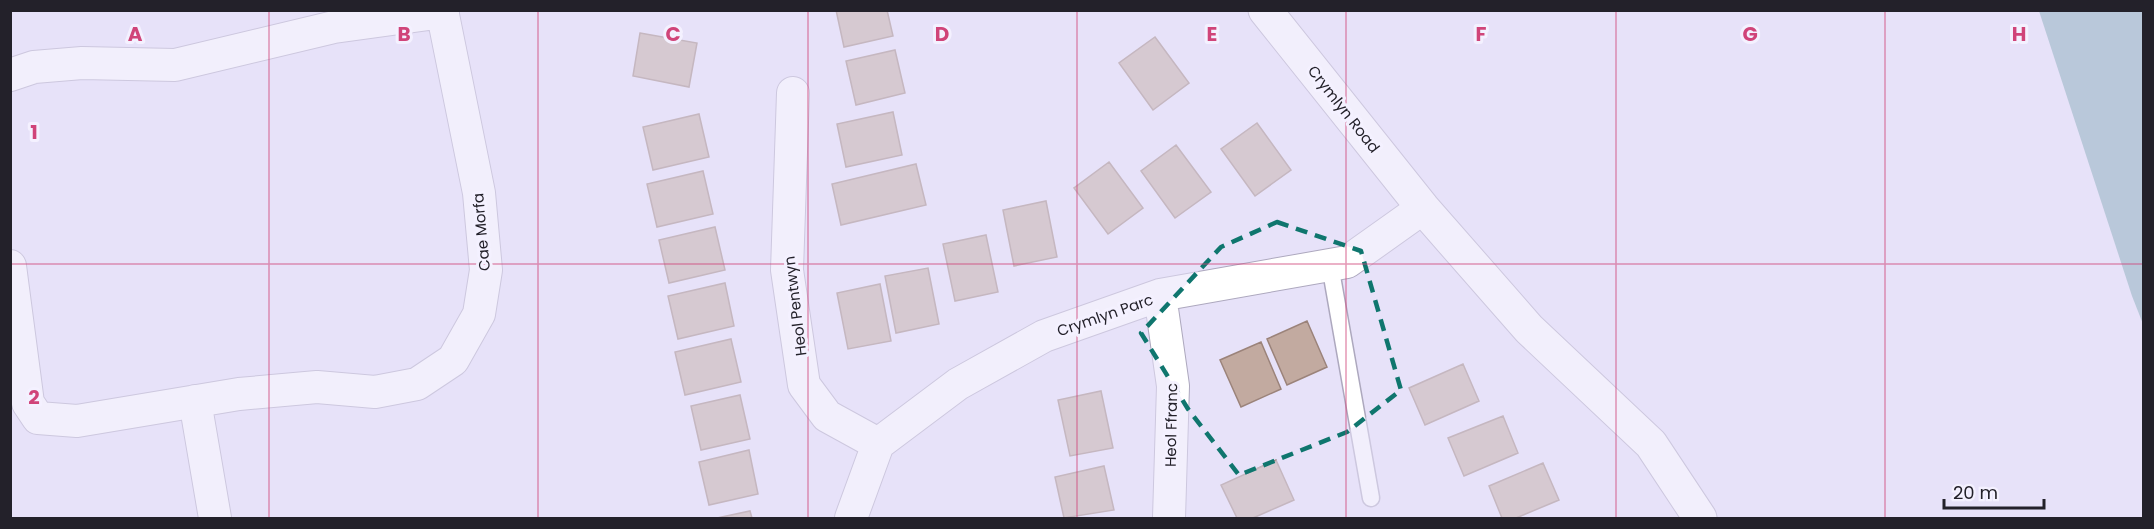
<svg xmlns="http://www.w3.org/2000/svg" width="2154" height="529" viewBox="0 0 2154 529" font-family="Poppins,sans-serif">
	<style>
		.water { fill: #81a8b3 }
		.building { fill: #c2aaa0; stroke: #9b837a; stroke-width: 1.5 }
		.lines { fill: none; stroke-linecap: round; stroke-linejoin: round }
		.lane-casing { stroke: #ada8be; stroke-width: 19 }
		.street-casing { stroke: #ada8be; stroke-width: 34 }
		.secondary-casing { stroke: #ada8be; stroke-width: 35 }
		.lane { stroke: #fff; stroke-width: 16 }
		.street { stroke: #fff; stroke-width: 32 }
		.secondary { stroke: #fff; stroke-width: 33 }
		.marked { fill: none; stroke: #0f766e; stroke-width: 4.5; stroke-dasharray: 12 8; stroke-linejoin: round }
		.grid { fill: none; stroke: #d04479; stroke-width: 1.5; stroke-opacity: 0.55 }
		.labels { text-anchor: middle; dominant-baseline: central; stroke-width: 6; stroke-linejoin: round; paint-order: stroke }
		.street-label { font-size: 15px; fill: #23212a; stroke: #f4f1ff }
		.grid-label { font-size: 20px; text-anchor: middle; font-weight: bold; fill: #d04479; stroke: #f4f1ff; stroke-width: 6; stroke-linejoin: round; paint-order: stroke }
	</style>
	<rect width="100%" height="100%" fill="#e7e2f9"/>
	<path class="water" d="M2039 11H2143V324L2132 296Z"/>
	<path class="building" d="M836 10H887L893 36 844 47Z
		M640 33 697 43 689 87 633 76Z
		M1155 37 1189 83 1153 110 1119 63Z
		M895 50 905 93 856 105 846 61Z
		M893 112 902 155 846 167 837 124Z
		M699 114 709 157 653 170 643 127Z
		M1257 123 1291 170 1255 196 1221 149Z
		M1176 145 1211 192 1175 218 1141 171Z
		M1109 162 1143 208 1108 234 1074 188Z
		M916 164 926 205 841 225 832 184Z
		M703 171 713 214 657 227 647 184Z
		M1046 201 1057 257 1014 266 1003 210Z
		M715 227 725 270 669 283 659 240Z
		M986 235 998 292 955 301 943 244Z
		M928 268 939 324 896 333 885 276Z
		M725 283 734 326 678 339 668 296Z
		M880 284 891 341 848 349 837 293Z
		M1307 321 1327 367 1287 385 1267 339Z
		M731 339 741 382 685 395 675 352Z
		M1261 342 1281 389 1241 407 1220 360Z
		M1463 364 1479 401 1425 425 1409 388Z
		M1101 391 1113 448 1070 456 1058 400Z
		M740 395 750 439 701 450 691 406Z
		M1503 416 1518 453 1464 476 1448 438Z
		M749 450 758 494 709 505 699 462Z
		M1276 460 1294 500 1253 518H1237L1221 485Z
		M1543 463 1559 500 1516 518H1502L1489 486Z
		M1104 466 1114 510 1064 518 1055 477Z
		M750 511 752 518H717Z"/>
	<g class="lines">
		<defs>
			<path id="lane" d="M1330 265 1371 498"/>
			<path id="street" d="M10 75 34 67 82 63 175 65 334 27 443 12
				M793 93 787 270 804 385 827 416 878 444
				M10 266 28 403 38 418 77 421 239 394 317 387 375 392 417 384 453 360 479 314 486 270 479 193 442 10
				M1160 295 1173 386 1169 518
				M195 401 215 518
				M851 518 878 444 958 384 1044 336 1160 295 1347 262 1423 208"/>
			<path id="secondary" d="M1265 10 1423 208 1529 329 1651 444 1700 518"/>
		</defs>
		<use href="#lane" class="lane-casing"/>
		<use href="#street" class="street-casing"/>
		<use href="#secondary" class="secondary-casing"/>
		<use href="#lane" class="lane"/>
		<use href="#street" class="street"/>
		<use href="#secondary" class="secondary"/>
	</g>
	<path d="M0 0H2154V529H0ZM1277 222 1361 251 1401 390 1347 432 1239 475 1188 409 1141 333 1221 247Z" fill="#e7e2f9" fill-opacity=".55" fill-rule="evenodd"/>
	<path class="marked" d="M1277 222 1361 251 1401 390 1347 432 1239 475 1188 409 1141 333 1221 247Z"/>
	<path class="grid" d="M269 10V518M538 10V518M808 10V518M1077 10V518M1346 10V518M1616 10V518M1885 10V518M10 264H2144"/>
	<g class="labels">
		<g class="street-label">
			<text transform="translate(1344 109) rotate(52)">Crymlyn Road</text>
			<text transform="translate(481 232) rotate(-95)">Cae Morfa</text>
			<text transform="translate(795 306) rotate(-97)">Heol Pentwyn</text>
			<text transform="translate(1105 315) rotate(-19)">Crymlyn Parc</text>
			<text transform="translate(1171 425) rotate(-89)">Heol Ffranc</text>
		</g>
	</g>
	<g class="grid-label">
		<text x="135" y="41">A</text>
		<text x="404" y="41">B</text>
		<text x="673" y="41">C</text>
		<text x="942" y="41">D</text>
		<text x="1212" y="41">E</text>
		<text x="1481" y="41">F</text>
		<text x="1750" y="41">G</text>
		<text x="2019" y="41">H</text>
		<text x="34" y="139">1</text>
		<text x="34" y="404">2</text>
	</g>
	<rect width="2154" height="529" fill="none" stroke="#23212a" stroke-width="24"/>
	<path d="M1944 499v9h100v-9" fill="none" stroke="#23212a" stroke-width="3"/>
	<text x="1953" y="499" font-size="18" fill="#23212a" stroke="#f4f1ff" stroke-width="4.5" paint-order="stroke">20 m</text>
</svg>
